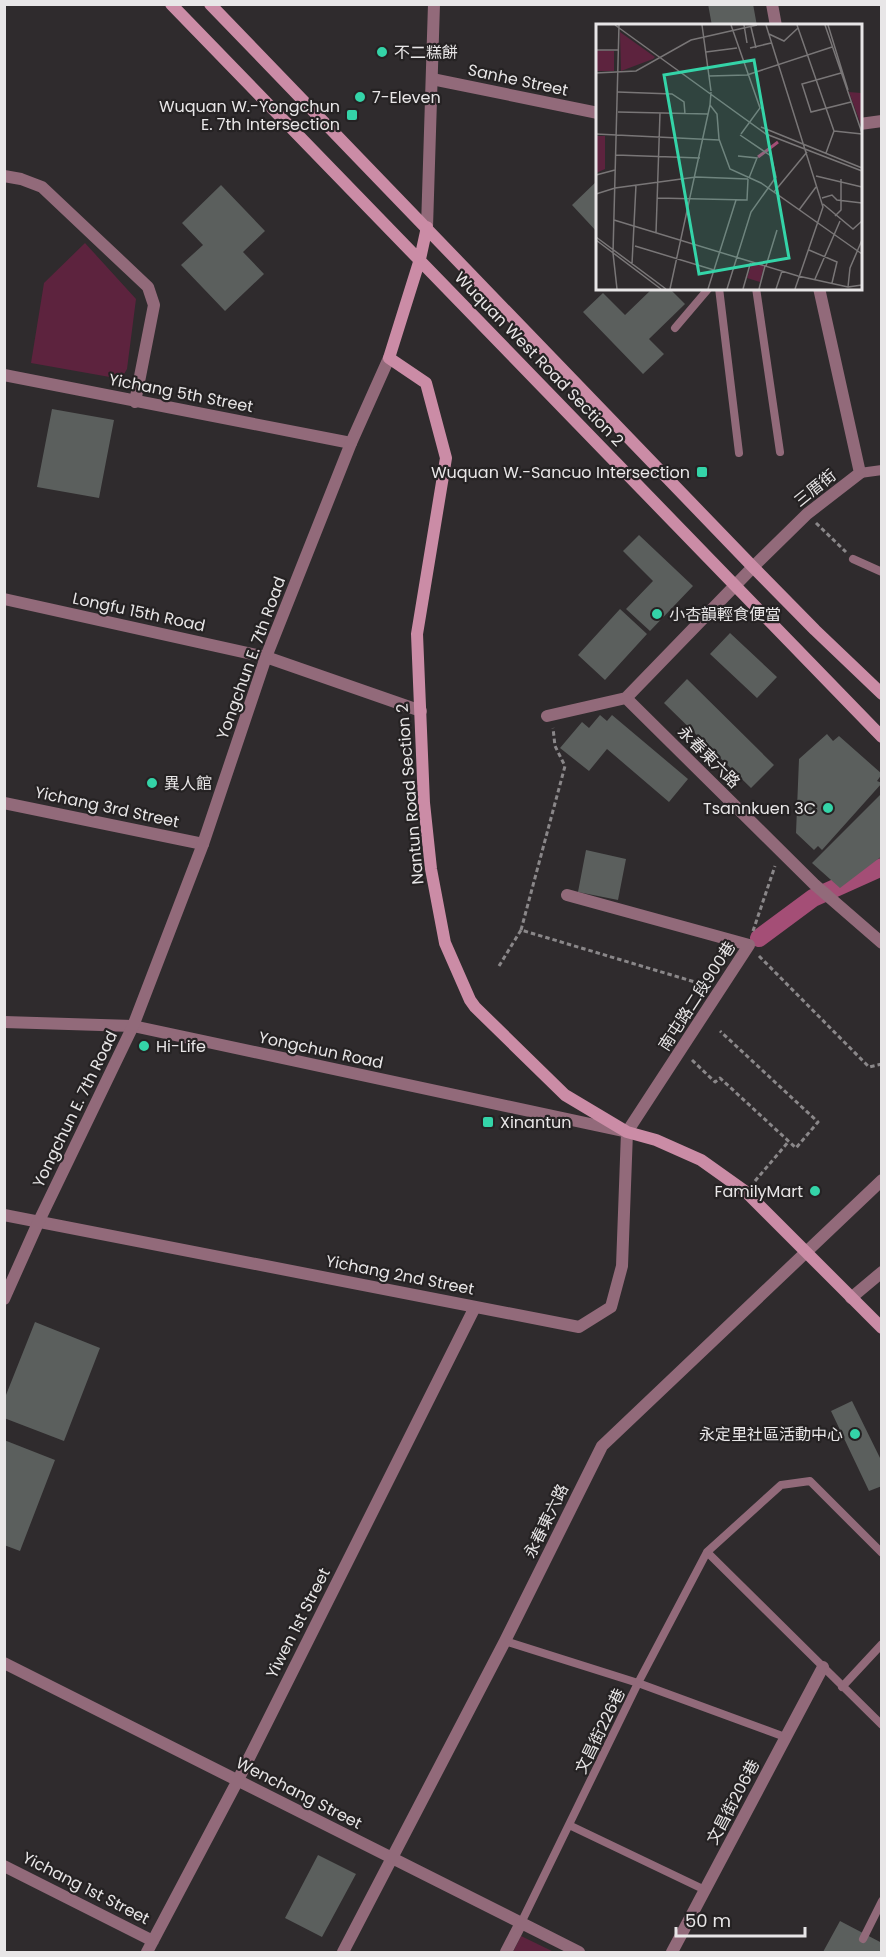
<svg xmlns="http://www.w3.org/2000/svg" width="886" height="1957" viewBox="0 0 886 1957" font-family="Poppins,'Noto Sans TC',sans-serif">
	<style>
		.green { fill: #5d233e }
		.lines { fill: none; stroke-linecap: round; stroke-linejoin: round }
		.canal { stroke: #a44e76; stroke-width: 18 }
		.building { fill: #5b5f5d }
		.path { stroke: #8a8789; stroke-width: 3; stroke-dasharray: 4.5 3; stroke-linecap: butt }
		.service { stroke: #926a7a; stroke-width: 8 }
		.pedestrian { stroke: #926a7a; stroke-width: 10 }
		.minor { stroke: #926a7a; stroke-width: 12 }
		.tertiary { stroke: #926a7a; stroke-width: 12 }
		.secondary { stroke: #cb8ca6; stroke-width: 12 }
		.poi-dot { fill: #34d4a8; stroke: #252223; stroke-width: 2 }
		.labels { text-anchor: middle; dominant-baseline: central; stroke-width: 4.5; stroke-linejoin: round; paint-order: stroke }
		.poi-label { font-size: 16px; fill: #e8e6e7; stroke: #252223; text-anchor: start }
		.street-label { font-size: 16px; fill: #e8e6e7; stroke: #252223 }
		.inset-river { fill: none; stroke: #a44e76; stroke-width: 3 }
		.inset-road { fill: none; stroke: #797677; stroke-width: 1.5 }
		.view { fill: #34d4a8; fill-opacity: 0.15; stroke: #34d4a8; stroke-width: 3 }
		.inset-edge { fill: none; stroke: #e8e6e7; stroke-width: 3 }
	</style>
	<rect width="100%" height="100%" fill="#2f2b2d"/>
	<path class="green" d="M85 243 136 299 127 369 121 379 31 363 44 283Z
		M521 1936 554 1952H513Z"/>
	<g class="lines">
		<path class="canal" d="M759 938 813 898 882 867"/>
	</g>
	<path class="building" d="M708 4H753L757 26H712Z
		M598 180V233L572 205Z
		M221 185 265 231 243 252 264 274 225 311 181 265 203 245 182 223Z
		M653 288H669L685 304 649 339 664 354 643 374 583 312 603 293 625 315Z
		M52 409 114 420 99 498 37 487Z
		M639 535 693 586 650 631 626 609 653 581 623 551Z
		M620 609 647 634 605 680 578 655Z
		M730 633 777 677 757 698 710 654Z
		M687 679 774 765 751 788 664 703Z
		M600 715 607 721 612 715 688 779 669 802 607 749 589 771 560 748 582 722 589 728Z
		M827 734 833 741 839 736 882 774 877 781 882 783 822 850 818 846 814 850 796 833 799 759Z
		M882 793V856L840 888 812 863Z
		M586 850 626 859 618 900 578 892Z
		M35 1322 100 1348 64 1441 4 1418V1400Z
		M852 1401 882 1462V1486L869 1491 831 1411Z
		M4 1440 55 1460 20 1551 4 1545Z
		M318 1855 356 1874 322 1937 285 1918Z
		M840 1921 882 1943V1952H823Z"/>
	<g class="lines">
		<path class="path" d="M816 523 846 552
			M521 930 565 766 555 746 553 728
			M753 931 775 866
			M759 956 869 1067 882 1064
			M499 966 521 930 705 985
			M692 1060 715 1082 720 1078 796 1148 818 1122 720 1031
			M755 1181 789 1141"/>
		<path class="service" d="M719 288 739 453
			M756 288 780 452
			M675 328 709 288
			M853 559 882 572
			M707 1552 882 1725
			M505 1641 638 1683 785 1737
			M842 1687 882 1644
			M569 1825 705 1890
			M521 1923 638 1683 707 1552 781 1485 810 1481 882 1553
			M863 1939 882 1901"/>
		<path class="pedestrian" d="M860 473 882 470"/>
		<path class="minor" d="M772 4 776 26
			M432 79 598 113
			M860 124 882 121
			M4 176 21 179 42 187 148 287 154 305 135 402
			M4 375 351 443
			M4 599 266 657 421 711
			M626 698 753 567 807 514 860 473 819 288
			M626 698 814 884 882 943
			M547 716 626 698
			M4 803 203 844
			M567 895 749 945 627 1132
			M4 1022 133 1026 623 1131
			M4 1215 579 1327 611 1307 622 1266 627 1132
			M851 1298 882 1272
			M4 1663 579 1952
			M4 1866 153 1941
			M147 1952 238 1780 475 1307
			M343 1952 505 1641 602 1446 882 1180
			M506 1952 521 1923
			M672 1952 823 1667"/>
		<path class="tertiary" d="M427 227 434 4
			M4 1299 38 1223 133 1026 203 844 266 657 351 443 389 358"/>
		<path class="secondary" d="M171 4 882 737
			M210 4 753 567 815 630 882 694
			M427 227 420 259 389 358 426 383 446 458 417 634 424 803 431 869 445 943 470 1000 475 1007 565 1095 627 1132 656 1140 701 1160 746 1192 882 1328"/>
	</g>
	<g class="poi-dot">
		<circle cx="382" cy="52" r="6"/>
		<circle cx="360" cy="97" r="6"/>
		<rect x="346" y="109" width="12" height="12" rx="3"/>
		<rect x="696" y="466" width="12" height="12" rx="3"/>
		<circle cx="657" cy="614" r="6"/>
		<circle cx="152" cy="783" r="6"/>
		<circle cx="828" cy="808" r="6"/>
		<circle cx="144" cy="1046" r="6"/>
		<rect x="482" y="1116" width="12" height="12" rx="3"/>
		<circle cx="815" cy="1191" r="6"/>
		<circle cx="855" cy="1434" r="6"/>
	</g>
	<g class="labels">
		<g class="poi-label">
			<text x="394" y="52">不二糕餅</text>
			<text x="372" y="97">7-Eleven</text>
			<text x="340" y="106" text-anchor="end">Wuquan W.-Yongchun<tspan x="340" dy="18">E. 7th Intersection</tspan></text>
			<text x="690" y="472" text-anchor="end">Wuquan W.-Sancuo Intersection</text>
			<text x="669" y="614">小杏韻輕食便當</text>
			<text x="164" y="783">異人館</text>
			<text x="816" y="808" text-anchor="end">Tsannkuen 3C</text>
			<text x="156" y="1046">Hi-Life</text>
			<text x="500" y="1122">Xinantun</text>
			<text x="803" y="1191" text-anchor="end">FamilyMart</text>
			<text x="843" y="1434" text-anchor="end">永定里社區活動中心</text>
		</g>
		<g class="street-label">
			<text transform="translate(518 80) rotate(12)">Sanhe Street</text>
			<text transform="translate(539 359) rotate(46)">Wuquan West Road Section 2</text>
			<text transform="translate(181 393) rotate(11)">Yichang 5th Street</text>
			<text transform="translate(815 488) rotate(-39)">三厝街</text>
			<text transform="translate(139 612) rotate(12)">Longfu 15th Road</text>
			<text transform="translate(251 658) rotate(-70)">Yongchun E. 7th Road</text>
			<text transform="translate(709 757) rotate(45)">永春東六路</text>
			<text transform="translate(410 794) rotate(-95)">Nantun Road Section 2</text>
			<text transform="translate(107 807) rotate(12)">Yichang 3rd Street</text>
			<text transform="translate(697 996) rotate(-57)">南屯路二段900巷</text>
			<text transform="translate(321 1050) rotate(12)">Yongchun Road</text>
			<text transform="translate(75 1109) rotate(-64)">Yongchun E. 7th Road</text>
			<text transform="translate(400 1275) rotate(11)">Yichang 2nd Street</text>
			<text transform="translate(546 1521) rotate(-64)">永春東六路</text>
			<text transform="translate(298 1623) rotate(-63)">Yiwen 1st Street</text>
			<text transform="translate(600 1731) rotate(-64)">文昌街226巷</text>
			<text transform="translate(299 1793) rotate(27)">Wenchang Street</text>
			<text transform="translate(733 1802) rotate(-62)">文昌街206巷</text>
			<text transform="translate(86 1888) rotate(27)">Yichang 1st Street</text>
		</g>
	</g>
	<g transform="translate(596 24)">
		<rect width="266" height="266" fill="#2f2b2d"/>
		<path d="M24 8 59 33 57 35 25 47ZM0 26 18 27V47H0ZM253 68 265 69V101ZM0 112H9V145L0 149ZM156 239 168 242 164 258 151 254Z" fill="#5d233e"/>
		<path class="inset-river" d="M162 133 182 118"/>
		<path class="inset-road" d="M19 1 170 110 266 147M106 1 115 67M135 1 164 84 145 110M148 1 151 19M170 1 227 183 199 265M201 1 238 107M229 1 266 109M232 1 252 66M155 3 160 24M173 10 188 17 202 4M154 24 175 19M0 26H22M110 28 141 24M0 49 40 47 95 16 161 1M245 49 206 60 215 88 255 78M113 52 151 51 236 23M22 68 76 70 88 78 89 90M115 68 114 81 121 90 123 115 134 145 165 159 266 230M22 88 112 90M165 103 266 144M238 107 266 110M0 110 123 116M230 129 238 107M20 131 104 134M142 132 161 134 153 154M0 151 19 146M220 152 266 163M178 168 211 128M0 170 19 164 100 153 152 155M61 174 151 176 152 155M226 174 236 171 241 176 266 179M227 180 257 205 266 197M203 186 220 163M239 192 245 186V155M18 196 202 252 252 263 266 261M60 209 64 89M0 213 70 265M0 216 65 265M39 222 118 246M213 226 241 238 236 259M36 240 40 161M170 242 181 206M219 255 244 197M252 263 254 244 266 216M21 265 17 229 23 1M74 265 114 81M112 265 140 176M131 265 155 188 180 153 175 132 144 111M147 265 155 237M163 265 169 242M180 265 186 247"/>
		<path class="view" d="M158 36 193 234 103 250 68 51Z"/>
		<rect width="266" height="266" class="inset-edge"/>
	</g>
	<rect width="886" height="1957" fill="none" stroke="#e8e6e7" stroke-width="12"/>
	<path d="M676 1927v9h129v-9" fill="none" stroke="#e8e6e7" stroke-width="3"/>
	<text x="685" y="1927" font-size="18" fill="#e8e6e7" stroke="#252223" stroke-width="4.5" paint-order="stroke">50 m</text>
</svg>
